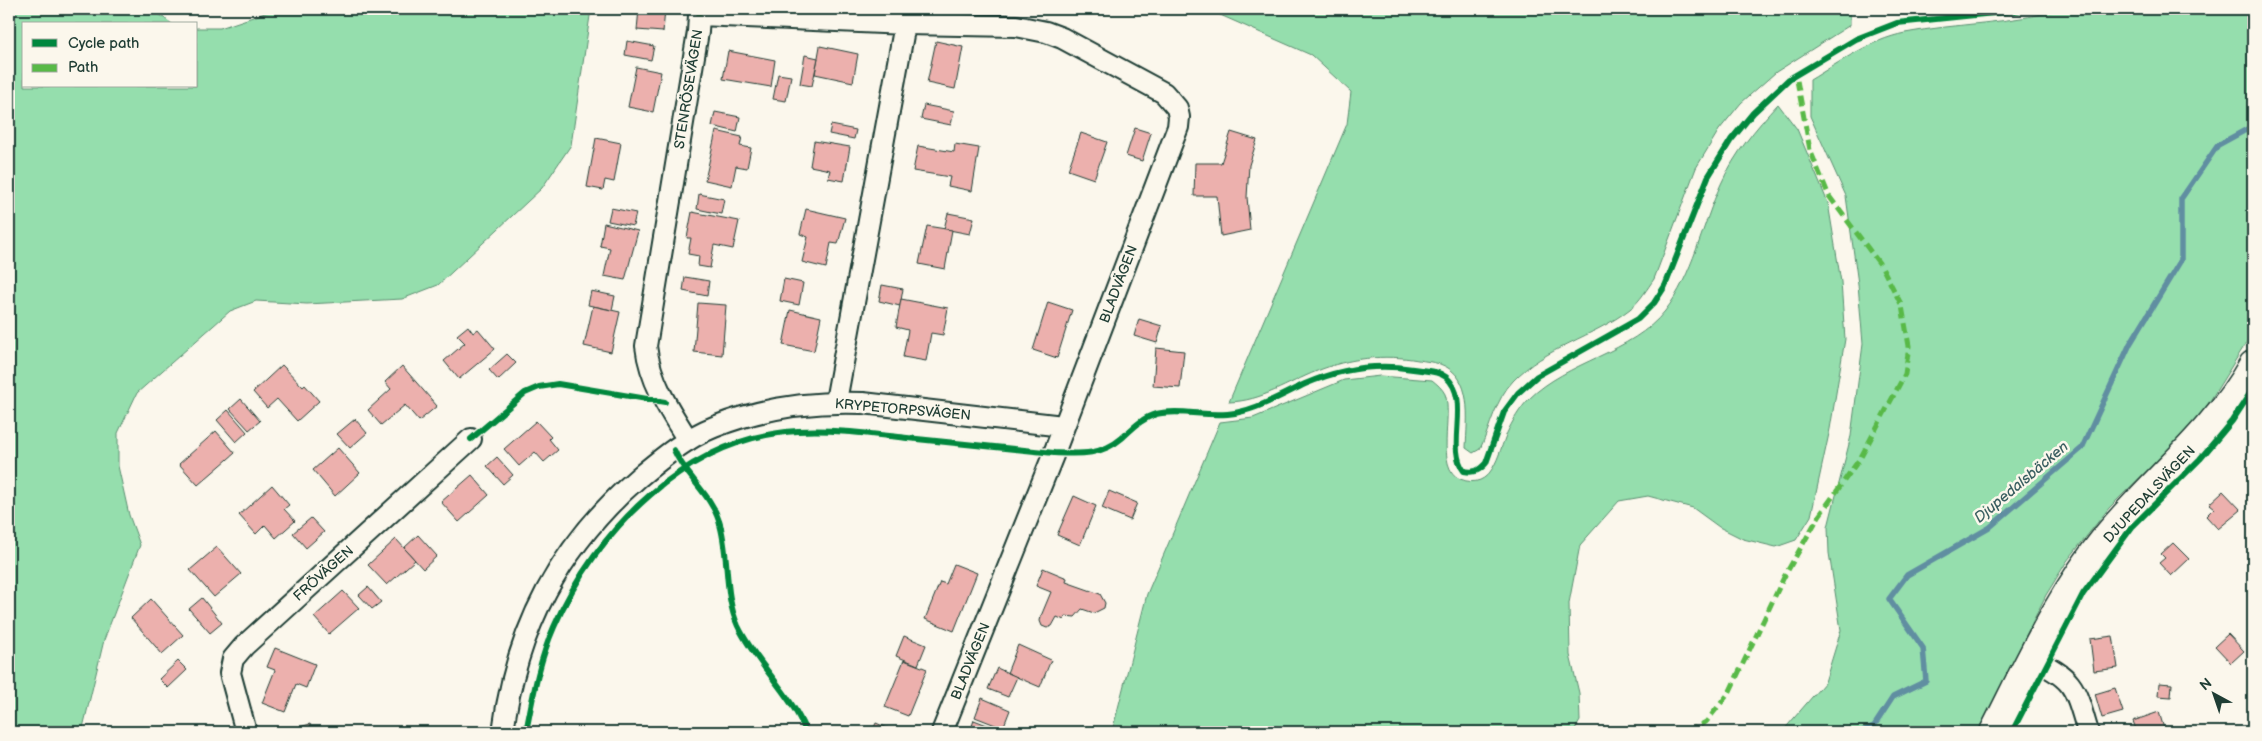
<svg xmlns="http://www.w3.org/2000/svg" width="2262" height="741" font-family="'Balsamiq Sans',sans-serif">
  <style>
    .green { fill: #95dead; stroke: #5a8e70 }
    .lines { fill: none; stroke-linecap: round; stroke-linejoin: round }
    .stream { stroke: #608ea1; stroke-width: 5.5 }
    .building { fill: #ecb0ad; stroke: #1f3d34 }
    .street-casing { stroke: #1f3d34; stroke-width: 24 }
    .secondary-casing { stroke: #1f3d34; stroke-width: 31 }
    .street { stroke: #fbf7ec; stroke-width: 20 }
    .secondary { stroke: #fbf7ec; stroke-width: 28 }
    .quiet { stroke: #58b947; stroke-width: 5; stroke-dasharray: 10 5; stroke-linecap: butt }
    .cycleway-casing { stroke: #fbf7ec; stroke-width: 9 }
    .cycleway { stroke: #00873e; stroke-width: 6 }
    .labels { text-anchor: middle; stroke-width: 5; stroke-linejoin: round; paint-order: stroke }
    .street-label { font-size: 14px; fill: #1f3d34; stroke: #fbf7ec }
    .water-label { font-size: 15px; font-style: italic; fill: #3a5f61; stroke: #fbf7ec }
  </style>
  <rect width="100%" height="100%" fill="#fbf7ec"/>
  <filter id="ink" filterUnits="userSpaceOnUse"><feTurbulence type="fractalNoise" baseFrequency=".02" numOctaves="2"/><feDisplacementMap in="SourceGraphic" scale="10" xChannelSelector="R" yChannelSelector="G"/><feConvolveMatrix kernelMatrix="1 2 1 2 8 2 1 2 1" color-interpolation-filters="sRGB"/></filter>
  <g filter="url(#ink)">
    <g class="green">
      <path d="M9,9H152L172,24H24V86H196V28H220L277,9H591L571,145L542,188L438,285L402,299L307,304L256,301L230,311L137,393L118,433V466L129,515L140,545L104,640L82,732H9Z"/>
      <path d="M1182,9H1850V25L1776,72L1741,103L1719,130L1696,168L1654,279C1647,289 1640,301 1630,309C1594,337 1545,347 1513,381C1495,400 1491,426 1480,449L1473,453L1466,448C1467,419 1474,376 1440,364C1433,362 1425,361 1418,360C1384,354 1349,358 1317,371C1287,383 1262,401 1229,402L1347,124L1351,92L1311,55L1209,10Z"/>
      <path d="M2062,9H2253V332L2198,420L2109,508L2067,561L2046,595L1978,732H1782L1825,682L1841,630L1829,553L1828,527L1851,436L1863,344L1858,284L1846,196L1810,116V80C1840,62 1870,40 1905,33C1957,23 2011,24 2062,9Z"/>
      <path d="M1778,104L1797,129L1828,203L1841,282L1845,339L1830,429L1811,516L1796,540L1776,547L1743,539L1719,527L1693,508L1648,496L1619,501L1580,545L1569,603L1570,655L1579,693L1580,721L1573,732H1112L1147,594L1220,422L1253,418L1344,380L1380,376L1432,380C1437,384 1442,388 1445,394C1453,415 1435,468 1460,479C1493,492 1498,453 1507,433C1512,422 1520,408 1529,399C1567,361 1632,353 1665,311C1693,275 1702,225 1721,184C1735,153 1755,129 1778,104Z"/>
    </g>
    <g class="lines">
      <path class="stream" d="M1860,732L1874,726L1893,697L1926,681L1923,648L1889,599L1907,575L1989,528L2082,448L2130,344L2181,260V199L2218,145L2253,126"/>
    </g>
    <g class="building">
      <path d="M639,9H665L663,32L637,30Z"/>
      <path d="M627,41L654,46L651,60L625,55Z"/>
      <path d="M936,41L963,47L955,89L927,83Z"/>
      <path d="M820,46L858,54L853,82L815,74Z"/>
      <path d="M728,51L775,60L771,87L723,79Z"/>
      <path d="M805,55L818,58L812,86L800,84Z"/>
      <path d="M636,67L661,72L653,112L628,107Z"/>
      <path d="M778,74L791,76L786,101L773,99Z"/>
      <path d="M924,105L954,111L951,125L921,119Z"/>
      <path d="M715,112L740,117L737,132L712,126Z"/>
      <path d="M831,125L856,130L854,139L829,134Z"/>
      <path d="M1135,128L1151,133L1142,161L1126,156Z"/>
      <path d="M716,131L742,137L740,146L751,148L747,168L736,166L732,186L705,180Z"/>
      <path d="M1231,132L1257,140L1249,165L1247,197L1250,230L1221,236L1217,196H1194L1195,163H1221Z"/>
      <path d="M1081,133L1107,142L1094,179L1068,170Z"/>
      <path d="M596,138L621,143L614,182L605,180L603,190L587,187Z"/>
      <path d="M814,141L850,147L844,181L828,178L830,170L810,166Z"/>
      <path d="M955,144L979,148L972,191L948,186L950,177L913,171L918,146L954,152Z"/>
      <path d="M699,194L724,199L721,214L697,209Z"/>
      <path d="M611,208L636,213L633,226L608,221Z"/>
      <path d="M806,209L845,218L838,244L831,243L826,268L802,262L808,237L800,234Z"/>
      <path d="M692,212L739,221L733,249L714,245L710,268L698,266L699,256L688,254L691,238H687Z"/>
      <path d="M948,213L974,218L970,234L944,229Z"/>
      <path d="M604,223L638,231L625,280L604,276L610,248L600,246Z"/>
      <path d="M927,226L952,230L945,269L919,264Z"/>
      <path d="M685,277L709,281L707,296L683,291Z"/>
      <path d="M784,279L803,283L799,305L780,301Z"/>
      <path d="M882,285L903,289L900,306L879,301Z"/>
      <path d="M591,291L615,296L612,310L588,305Z"/>
      <path d="M901,299L948,308L943,335L931,333L926,361L903,357L908,330L896,327Z"/>
      <path d="M1048,302L1072,310L1057,358L1033,350Z"/>
      <path d="M698,303L726,305L722,355L694,352Z"/>
      <path d="M593,306L620,312L611,352L584,346Z"/>
      <path d="M790,310L821,317L814,351L783,345Z"/>
      <path d="M1139,319L1162,326L1157,343L1134,336Z"/>
      <path d="M468,326L473,333L478,329L495,349L459,379L444,361L465,343L457,335Z"/>
      <path d="M1156,348L1184,351L1180,388L1153,386Z"/>
      <path d="M507,354L516,363L498,380L489,370Z"/>
      <path d="M282,365L303,387L305,385L319,401L297,421L277,399L267,408L253,392Z"/>
      <path d="M402,366L437,406L419,421L405,405L381,425L368,410L391,389L385,382Z"/>
      <path d="M241,399L260,421L249,430L230,409Z"/>
      <path d="M228,410L247,432L236,442L217,420Z"/>
      <path d="M355,419L367,433L350,448L337,434Z"/>
      <path d="M536,421L551,437L549,439L558,450L544,462L535,452L519,466L504,449Z"/>
      <path d="M216,431L235,453L198,485L179,464Z"/>
      <path d="M338,448L360,473L335,496L313,470Z"/>
      <path d="M497,457L513,475L503,484L487,466Z"/>
      <path d="M472,475L489,495L459,522L441,502Z"/>
      <path d="M272,485L289,505L284,509L295,521L276,538L265,525L256,534L239,515Z"/>
      <path d="M1109,491L1137,503L1130,520L1102,508Z"/>
      <path d="M2223,491L2241,510L2218,529L2206,516L2214,508L2209,504Z"/>
      <path d="M1074,496L1096,506L1080,545L1057,535Z"/>
      <path d="M311,518L324,532L306,548L293,533Z"/>
      <path d="M418,535L437,556L423,569L404,548Z"/>
      <path d="M396,539L415,560L387,585L368,565Z"/>
      <path d="M2173,543L2189,559L2171,576L2159,563L2165,558L2161,554Z"/>
      <path d="M217,547L241,574L214,597L190,570Z"/>
      <path d="M954,564L977,573L954,631L925,619L940,582L946,584Z"/>
      <path d="M1043,568L1067,578L1066,582L1100,594L1105,603L1104,608L1094,613L1082,609L1075,617L1065,616L1064,620L1057,617L1052,626L1047,628L1042,626L1040,621L1041,616L1051,592L1036,586Z"/>
      <path d="M368,587L381,602L372,609L359,595Z"/>
      <path d="M343,591L359,608L329,634L314,617Z"/>
      <path d="M202,598L222,623L210,633L189,609Z"/>
      <path d="M151,599L183,635L162,654L131,618Z"/>
      <path d="M2228,634L2244,651L2231,663L2215,646Z"/>
      <path d="M904,636L926,645L918,665L896,656Z"/>
      <path d="M2113,636L2118,668L2094,671L2090,639Z"/>
      <path d="M1018,645L1051,660L1040,687L1007,673Z"/>
      <path d="M275,648L315,664L306,688L296,684L285,712L262,703L275,670L267,667Z"/>
      <path d="M904,660L927,669L908,716L885,707Z"/>
      <path d="M178,661L187,670L168,688L159,679Z"/>
      <path d="M997,668L1017,677L1008,697L988,689Z"/>
      <path d="M2159,683L2172,684L2171,697L2158,696Z"/>
      <path d="M2115,688L2123,712L2102,718L2095,694Z"/>
      <path d="M982,698L1010,710L1003,728L975,717Z"/>
      <path d="M2159,712L2165,732H2137L2133,721Z"/>
      <path d="M974,720L1000,730L999,732H970Z"/>
      <path d="M876,723L897,732H872Z"/>
      <path d="M310,724L313,732H283Z"/>
    </g>
    <g class="lines">
      <defs>
        <g id="street">
          <path d="M905,24L1016,26L1046,32L1062,38L1164,93L1177,108L1179,117L1178,127L1054,453L942,732"/>
          <path d="M688,440C669,410 650,381 646,346L698,32L699,15L905,24L836,401"/>
          <path d="M2031,659C2075,678 2075,688 2088,732"/>
          <path d="M246,732L230,673L233,659L244,646L471,439"/>
          <path d="M503,732C516,628 560,546 639,477C662,458 686,438 714,427C761,408 813,401 863,403L1063,426"/>
        </g>
        <path id="secondary" d="M1994,732C2028,665 2060,594 2108,535C2156,478 2216,431 2253,365"/>
      </defs>
      <use href="#street" class="street-casing"/>
      <use href="#secondary" class="secondary-casing"/>
      <use href="#street" class="street"/>
      <use href="#secondary" class="secondary"/>
      <g class="quiet">
        <path d="M699,9V15"/>
        <path d="M1687,732L1706,722L1729,693L1784,577L1819,516L1861,457L1905,374L1909,346L1902,306L1882,267L1829,196L1810,150L1796,75"/>
      </g>
      <defs>
        <g id="cycleway">
          <path d="M471,439L525,393L539,387L558,384L665,402"/>
          <path d="M674,450C685,476 711,494 719,521C730,555 723,592 738,626C756,664 791,693 806,732"/>
          <path d="M526,732C533,696 539,661 554,627C596,530 687,437 798,431C834,429 871,434 907,438C956,443 1005,448 1054,453C1079,454 1101,456 1122,438C1132,429 1142,418 1156,414C1181,408 1209,418 1235,413C1260,408 1282,395 1305,384C1339,369 1376,363 1413,369C1424,371 1437,370 1446,377C1472,399 1445,447 1464,471C1474,473 1479,471 1486,463L1504,412L1518,393L1537,376L1638,319L1654,303L1665,286L1708,177L1731,140L1753,113L1789,79L1856,39L1897,23L2033,9"/>
          <path d="M2012,732L2083,594L2132,527L2200,459L2232,421L2253,389"/>
        </g>
      </defs>
      <use href="#cycleway" class="cycleway-casing"/>
      <use href="#cycleway" class="cycleway"/>
    </g>
  </g>
  <g class="labels">
    <g class="street-label">
      <text transform="translate(688 89) rotate(-81)" y="5">STENRÖSEVÄGEN</text>
      <text transform="translate(1118 284) rotate(-69)" y="5">BLADVÄGEN</text>
      <text transform="translate(903 409) rotate(5)" y="5">KRYPETORPSVÄGEN</text>
      <text transform="translate(2149 494) rotate(-47)" y="5">DJUPEDALSVÄGEN</text>
      <text transform="translate(323 573) rotate(-42)" y="5">FRÖVÄGEN</text>
      <text transform="translate(970 661) rotate(-68)" y="5">BLADVÄGEN</text>
    </g>
    <g class="water-label">
      <text transform="translate(2021 482) rotate(-40)" y="5">Djupedalsbäcken</text>
    </g>
  </g>
  <rect width="2262" height="741" fill="none" stroke="#fbf7ec" stroke-width="30"/>
  <rect x="15" y="15" width="2232" height="711" fill="none" stroke="#1f3d34" stroke-width="2" filter="url(#ink)"/>
  <rect x="22" y="22" width="175" height="65" fill="#fbf7ec" stroke="#a3ada2"/>
  <rect x="32" y="39" width="25" height="8" fill="#00873e" stroke="#a3ada2"/>
  <text x="68" y="48" font-size="15" fill="#1f3d34">Cycle path</text>
  <rect x="32" y="64" width="25" height="8" fill="#58b947" stroke="#a3ada2"/>
  <text x="68" y="72" font-size="15" fill="#1f3d34">Path</text>
  <g transform="translate(2214 694) rotate(320)" stroke="#fbf7ec" stroke-width="4" paint-order="stroke">
  <path d="M0-4L9 19L0 12L-9 19Z" fill="#1f3d34"/>
  <text y="-8" font-size="14" font-weight="bold" text-anchor="middle" fill="#1f3d34">N</text>
  </g>
</svg>
